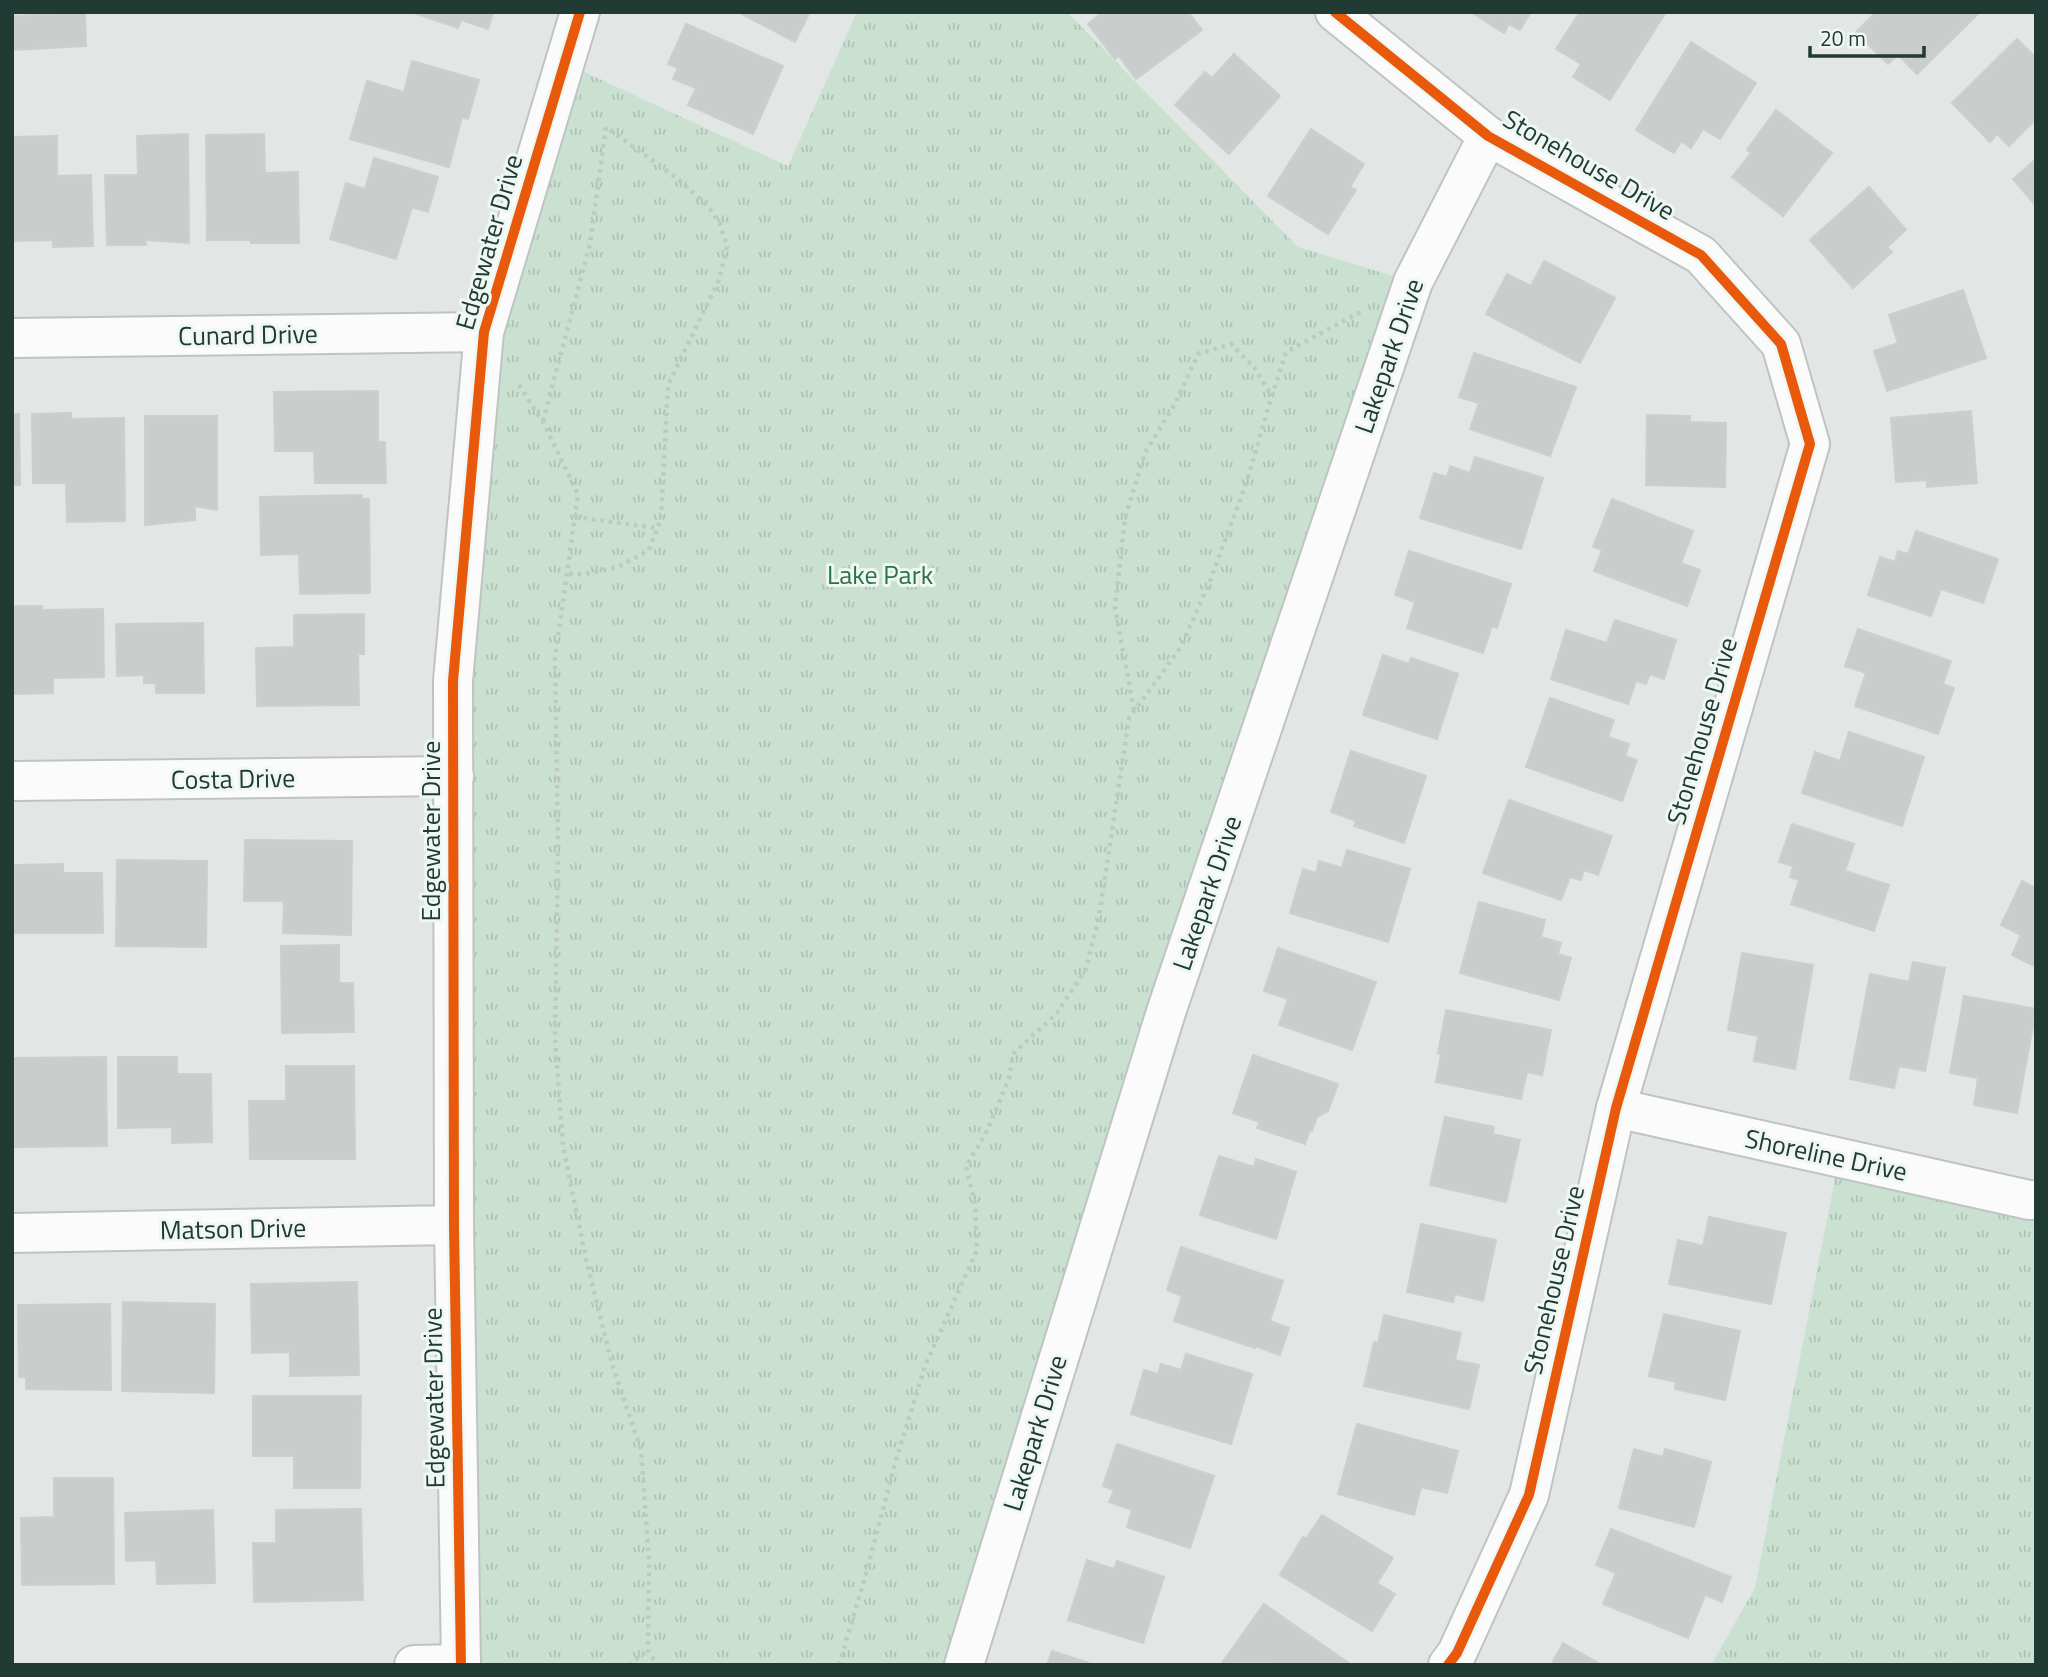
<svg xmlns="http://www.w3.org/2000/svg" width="2048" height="1677" font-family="'Titillium Web',sans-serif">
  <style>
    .grass { fill: url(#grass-tufts) }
    .building { fill: #c9cecc; stroke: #cad0ce; stroke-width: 2 }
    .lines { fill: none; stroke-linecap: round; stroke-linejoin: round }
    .street-casing { stroke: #bfc4c2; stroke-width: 42 }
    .path { stroke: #bfc8c6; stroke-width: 4.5; stroke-dasharray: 3.5 5; stroke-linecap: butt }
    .street { stroke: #fbfbfb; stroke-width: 38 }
    .cycleway-casing { stroke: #eff7f3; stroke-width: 15 }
    .cycleway { stroke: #e8590c; stroke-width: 10 }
    .labels { text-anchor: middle; stroke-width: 6; stroke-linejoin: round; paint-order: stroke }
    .street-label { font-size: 26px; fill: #203a34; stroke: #eff7f3 }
    .park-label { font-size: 26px; fill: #2a7149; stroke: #eff7f3 }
  </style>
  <defs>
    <pattern id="grass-tufts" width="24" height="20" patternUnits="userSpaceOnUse" patternTransform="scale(1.75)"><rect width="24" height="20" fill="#cae1d2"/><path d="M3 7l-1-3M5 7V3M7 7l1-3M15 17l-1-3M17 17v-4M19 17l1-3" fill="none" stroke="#adc2b5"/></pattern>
  </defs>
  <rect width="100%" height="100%" fill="#e2e7e5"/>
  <g class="grass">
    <path d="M857,12H1067L1298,247L1413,282L966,1665H461L454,1225L484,332L565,63L788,166Z"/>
    <path d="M1839,1158L2036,1200V1665H1711L1755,1588Z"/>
  </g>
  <g class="building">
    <path d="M85,12L86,46L12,50V16Z"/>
    <path d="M411,12H493L488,29L461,20L458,28Z"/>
    <path d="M738,12H810L795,42Z"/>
    <path d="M1103,12H1188L1202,30L1136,79L1119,56L1115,59L1088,24Z"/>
    <path d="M1471,12H1531L1520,30L1509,24L1504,33Z"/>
    <path d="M1580,12H1666L1610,100L1573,77L1581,64L1556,49Z"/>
    <path d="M1876,12H1980L1917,74L1898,55L1888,64L1856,32Z"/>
    <path d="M686,24L783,66L753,134L688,105L696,88L673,79L678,68L668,64Z"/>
    <path d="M2017,39L2036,58V119L2009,146L1997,134L1990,142L1952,103Z"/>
    <path d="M1691,42L1756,83L1720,139L1703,129L1691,148L1681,141L1674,153L1636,130Z"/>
    <path d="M1234,54L1280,96L1229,154L1175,105L1205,72L1212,78Z"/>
    <path d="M412,61L479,80L468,119L462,117L449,167L350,139L367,81L404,92Z"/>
    <path d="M1776,110L1832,153L1783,216L1732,177L1751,153L1747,150Z"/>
    <path d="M1311,129L1364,164L1350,187L1356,190L1328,234L1268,196Z"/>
    <path d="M188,134L189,243L145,240L146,245H107L105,175H138L137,136Z"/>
    <path d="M264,134L265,173L298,172L299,243H251V240H207L206,135Z"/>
    <path d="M57,136V176L91,175L93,246L53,247V240L12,241V137Z"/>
    <path d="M374,158L438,177L428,212L412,207L396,259L330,239L346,183L365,189Z"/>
    <path d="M2036,159V206L2013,179Z"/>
    <path d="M1869,187L1906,230L1887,247L1892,252L1853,288L1810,240Z"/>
    <path d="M1544,261L1615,298L1580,363L1486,314L1507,274L1531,286Z"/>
    <path d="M1963,290L1986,358L1887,391L1874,351L1898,343L1889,315Z"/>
    <path d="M1474,353L1576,387L1550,456L1470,429L1479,403L1459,397Z"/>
    <path d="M378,391V442H385L386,483H315L314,451H275L274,392Z"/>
    <path d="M1971,411L1977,483L1927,487V480L1896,482L1891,418Z"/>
    <path d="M71,413V419L124,418L125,521L67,522L66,483H33L32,414Z"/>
    <path d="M12,414H19L20,485H12Z"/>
    <path d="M1647,415L1690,416V422L1726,423L1725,487L1646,485Z"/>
    <path d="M145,416H217V510L195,506V520L145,525Z"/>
    <path d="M1475,457L1543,478L1521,549L1420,518L1434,473L1447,477L1450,466L1470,473Z"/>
    <path d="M362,495V499H369L370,593L300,594L299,554L261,555L260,497Z"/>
    <path d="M1612,499L1693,531L1681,563L1700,570L1687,606L1594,571L1602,550L1593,547Z"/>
    <path d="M1916,531L1998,559L1983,603L1941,589L1931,616L1868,595L1880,557L1895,562L1898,551L1908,554Z"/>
    <path d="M1409,551L1511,584L1497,628L1492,626L1483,653L1407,628L1415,602L1395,595Z"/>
    <path d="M12,606H42V610L103,609L104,677L53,678V693L13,694Z"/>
    <path d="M364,614V654H358L359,705L257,706L256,648L294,647V615Z"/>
    <path d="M1615,620L1676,640L1664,679L1650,674L1646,684L1636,681L1628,704L1551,679L1566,630L1607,643Z"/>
    <path d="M203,623L204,693H156V683H144V675L117,676L116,624Z"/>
    <path d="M1858,629L1951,661L1943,684L1954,688L1938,734L1855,706L1866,673L1845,666Z"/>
    <path d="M1383,655L1409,664L1411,658L1458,674L1437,739L1363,715Z"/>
    <path d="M1550,698L1614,720L1608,737L1629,744L1625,756L1637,760L1622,801L1526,767Z"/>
    <path d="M1849,732L1924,757L1902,826L1802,793L1815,752L1840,761Z"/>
    <path d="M1351,751L1426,776L1404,843L1354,826L1356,821L1331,812Z"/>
    <path d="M1509,800L1612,836L1598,875L1584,870L1581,880L1570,877L1561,900L1483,873Z"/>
    <path d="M1792,824L1854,844L1845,871L1889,885L1874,931L1791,904L1799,880L1790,877L1793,866L1779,862Z"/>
    <path d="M245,840L352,841L351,935L283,933L284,901H244Z"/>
    <path d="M1347,850L1410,869L1388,942L1290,913L1303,869L1316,873L1319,861L1342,868Z"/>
    <path d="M117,860L207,861L206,947L116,946Z"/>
    <path d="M63,864V873H102L103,933H15L14,865Z"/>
    <path d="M2022,881L2036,888V967L2012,955L2021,935L2001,925Z"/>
    <path d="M1479,902L1545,920L1541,937L1561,943L1558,954L1571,958L1559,1000L1460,973Z"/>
    <path d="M339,945V983H353L354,1032L282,1033L281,946Z"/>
    <path d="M1278,948L1376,982L1352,1050L1279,1025L1288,999L1264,991Z"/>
    <path d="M1742,953L1813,965L1795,1069L1754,1061L1758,1036L1728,1030Z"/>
    <path d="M1913,962L1945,968L1925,1071L1899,1066L1894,1088L1850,1079L1870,974L1909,982Z"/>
    <path d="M1964,996L2036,1009L2017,1113L1974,1105L1978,1078L1950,1073Z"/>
    <path d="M1446,1010L1551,1030L1542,1075L1527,1072L1521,1099L1436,1082L1441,1054L1438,1053Z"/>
    <path d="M1253,1055L1338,1084L1328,1111L1317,1117L1312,1131L1310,1130L1305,1144L1257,1128L1260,1122L1233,1113Z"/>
    <path d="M106,1057L107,1146L15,1147L14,1058Z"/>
    <path d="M118,1057H177V1074H211L212,1142L172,1143V1127L118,1128Z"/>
    <path d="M286,1066H354L355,1159H250L249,1101H286Z"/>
    <path d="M1445,1117L1494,1127L1493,1134L1520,1140L1506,1202L1430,1185Z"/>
    <path d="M1219,1156L1254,1167L1256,1159L1296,1172L1276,1239L1200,1215Z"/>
    <path d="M1709,1217L1786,1233L1771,1304L1669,1284L1678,1240L1703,1246Z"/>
    <path d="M1421,1224L1496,1240L1483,1301L1455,1294L1453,1302L1407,1292Z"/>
    <path d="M1181,1247L1283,1281L1270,1321L1289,1328L1280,1355L1255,1346V1348L1174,1321L1182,1296L1167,1290Z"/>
    <path d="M357,1282L359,1375L290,1376V1352L252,1353L251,1284Z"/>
    <path d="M123,1302L215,1304L214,1393L122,1391Z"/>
    <path d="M110,1304L111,1390L26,1389V1377H19L18,1305Z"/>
    <path d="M1664,1314L1740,1331L1725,1400L1675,1389L1676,1382L1649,1376Z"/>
    <path d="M1384,1315L1461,1333L1455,1360L1479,1365L1469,1409L1364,1386L1374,1342L1378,1343Z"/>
    <path d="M1186,1354L1252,1374L1231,1444L1131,1414L1144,1370L1158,1374L1161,1364L1181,1370Z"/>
    <path d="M253,1396H361L360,1488H294V1456H253Z"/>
    <path d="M1357,1424L1458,1451L1447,1493L1421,1487L1414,1515L1338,1494Z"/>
    <path d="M1117,1444L1214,1476L1190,1548L1127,1527L1132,1510L1109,1502L1114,1490L1103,1486Z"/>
    <path d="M1634,1449L1663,1457L1665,1449L1711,1462L1694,1527L1619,1508Z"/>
    <path d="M54,1478H113L114,1584L22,1585L21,1518L54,1517Z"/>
    <path d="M361,1509L363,1600L254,1602L253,1543H276V1510Z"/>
    <path d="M213,1510L215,1583L157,1584L156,1560L126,1561L125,1513Z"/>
    <path d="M1322,1515L1393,1558L1377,1583L1395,1594L1372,1631L1280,1575L1303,1537L1306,1539Z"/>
    <path d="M1611,1529L1731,1577L1722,1602L1705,1595L1688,1638L1603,1604L1616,1573L1596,1565Z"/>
    <path d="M1087,1560L1114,1569L1117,1561L1164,1577L1143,1643L1068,1620Z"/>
    <path d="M1264,1604L1349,1663L1348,1665L1222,1663Z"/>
    <path d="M1563,1643L1602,1665H1551Z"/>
    <path d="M1052,1651L1095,1665H1047Z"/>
  </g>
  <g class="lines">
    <defs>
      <g id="street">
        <path d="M1335,12L1488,136L1701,255L1781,344L1810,444L1616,1108L1529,1495L1457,1653L1448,1665"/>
        <path d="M12,338L484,332"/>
        <path d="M12,781L454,776"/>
        <path d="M1616,1108L2029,1200H2036"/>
        <path d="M12,1233L454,1225"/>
        <path d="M414,1665L461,1664"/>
        <path d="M461,1665L454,1225L453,681L484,332L580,12"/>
        <path d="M964,1665L1166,1012L1413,282L1488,136"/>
      </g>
    </defs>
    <use href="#street" class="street-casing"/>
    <g class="path">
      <path d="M519,385L543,422L578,494L555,659L558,849L555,1040L563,1146L586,1259L612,1364L641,1450L649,1560L648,1650L657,1665"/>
      <path d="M543,421L590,244L606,127L678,179L708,206L720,224L727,247L719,280L668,385L661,519L649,550L618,567L585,574H566"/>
      <path d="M575,517L657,528"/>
      <path d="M1134,710L1115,608L1125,518L1145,453L1176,402L1198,354L1231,344L1254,367L1271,395"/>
      <path d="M629,1665L648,1650"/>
      <path d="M839,1665L864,1581L896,1460L925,1366L977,1250L975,1204L966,1166L985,1135L1009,1079L1013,1054L1057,1013L1086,969L1099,917L1129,718L1181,647L1210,581L1247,481L1269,405L1286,352L1362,311"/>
    </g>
    <use href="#street" class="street"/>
    <defs>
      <g id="cycleway">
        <path d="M1335,12L1488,136L1701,255L1781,344L1810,444L1616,1108L1529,1495L1457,1653L1448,1665"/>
        <path d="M461,1665L454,1225L453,681L484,332L580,12"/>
      </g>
    </defs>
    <use href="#cycleway" class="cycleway-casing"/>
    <use href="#cycleway" class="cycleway"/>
  </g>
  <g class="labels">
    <g class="street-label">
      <text transform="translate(1589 165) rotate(30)" y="9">Stonehouse Drive</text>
      <text transform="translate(489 242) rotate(-74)" y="9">Edgewater Drive</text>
      <text transform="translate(248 335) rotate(-1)" y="9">Cunard Drive</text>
      <text transform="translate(1389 356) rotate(-71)" y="9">Lakepark Drive</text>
      <text transform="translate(1702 731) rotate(-74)" y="9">Stonehouse Drive</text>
      <text transform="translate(233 779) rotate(-1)" y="9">Costa Drive</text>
      <text transform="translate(431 831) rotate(-90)" y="9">Edgewater Drive</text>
      <text transform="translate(1207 893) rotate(-71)" y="9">Lakepark Drive</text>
      <text transform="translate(1826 1155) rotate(12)" y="9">Shoreline Drive</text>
      <text transform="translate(233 1229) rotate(-1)" y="9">Matson Drive</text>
      <text transform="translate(1554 1280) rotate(-77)" y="9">Stonehouse Drive</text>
      <text transform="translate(434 1398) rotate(-91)" y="9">Edgewater Drive</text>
      <text transform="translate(1035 1433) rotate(-73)" y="9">Lakepark Drive</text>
    </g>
    <g class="park-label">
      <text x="880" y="584">Lake Park</text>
    </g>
  </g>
  <rect width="2048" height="1677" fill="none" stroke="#203a34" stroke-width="28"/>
  <path d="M1810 46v10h114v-10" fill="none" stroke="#203a34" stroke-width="3.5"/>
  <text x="1820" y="46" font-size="21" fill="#203a34" stroke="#eff7f3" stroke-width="5" paint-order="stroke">20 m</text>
</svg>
